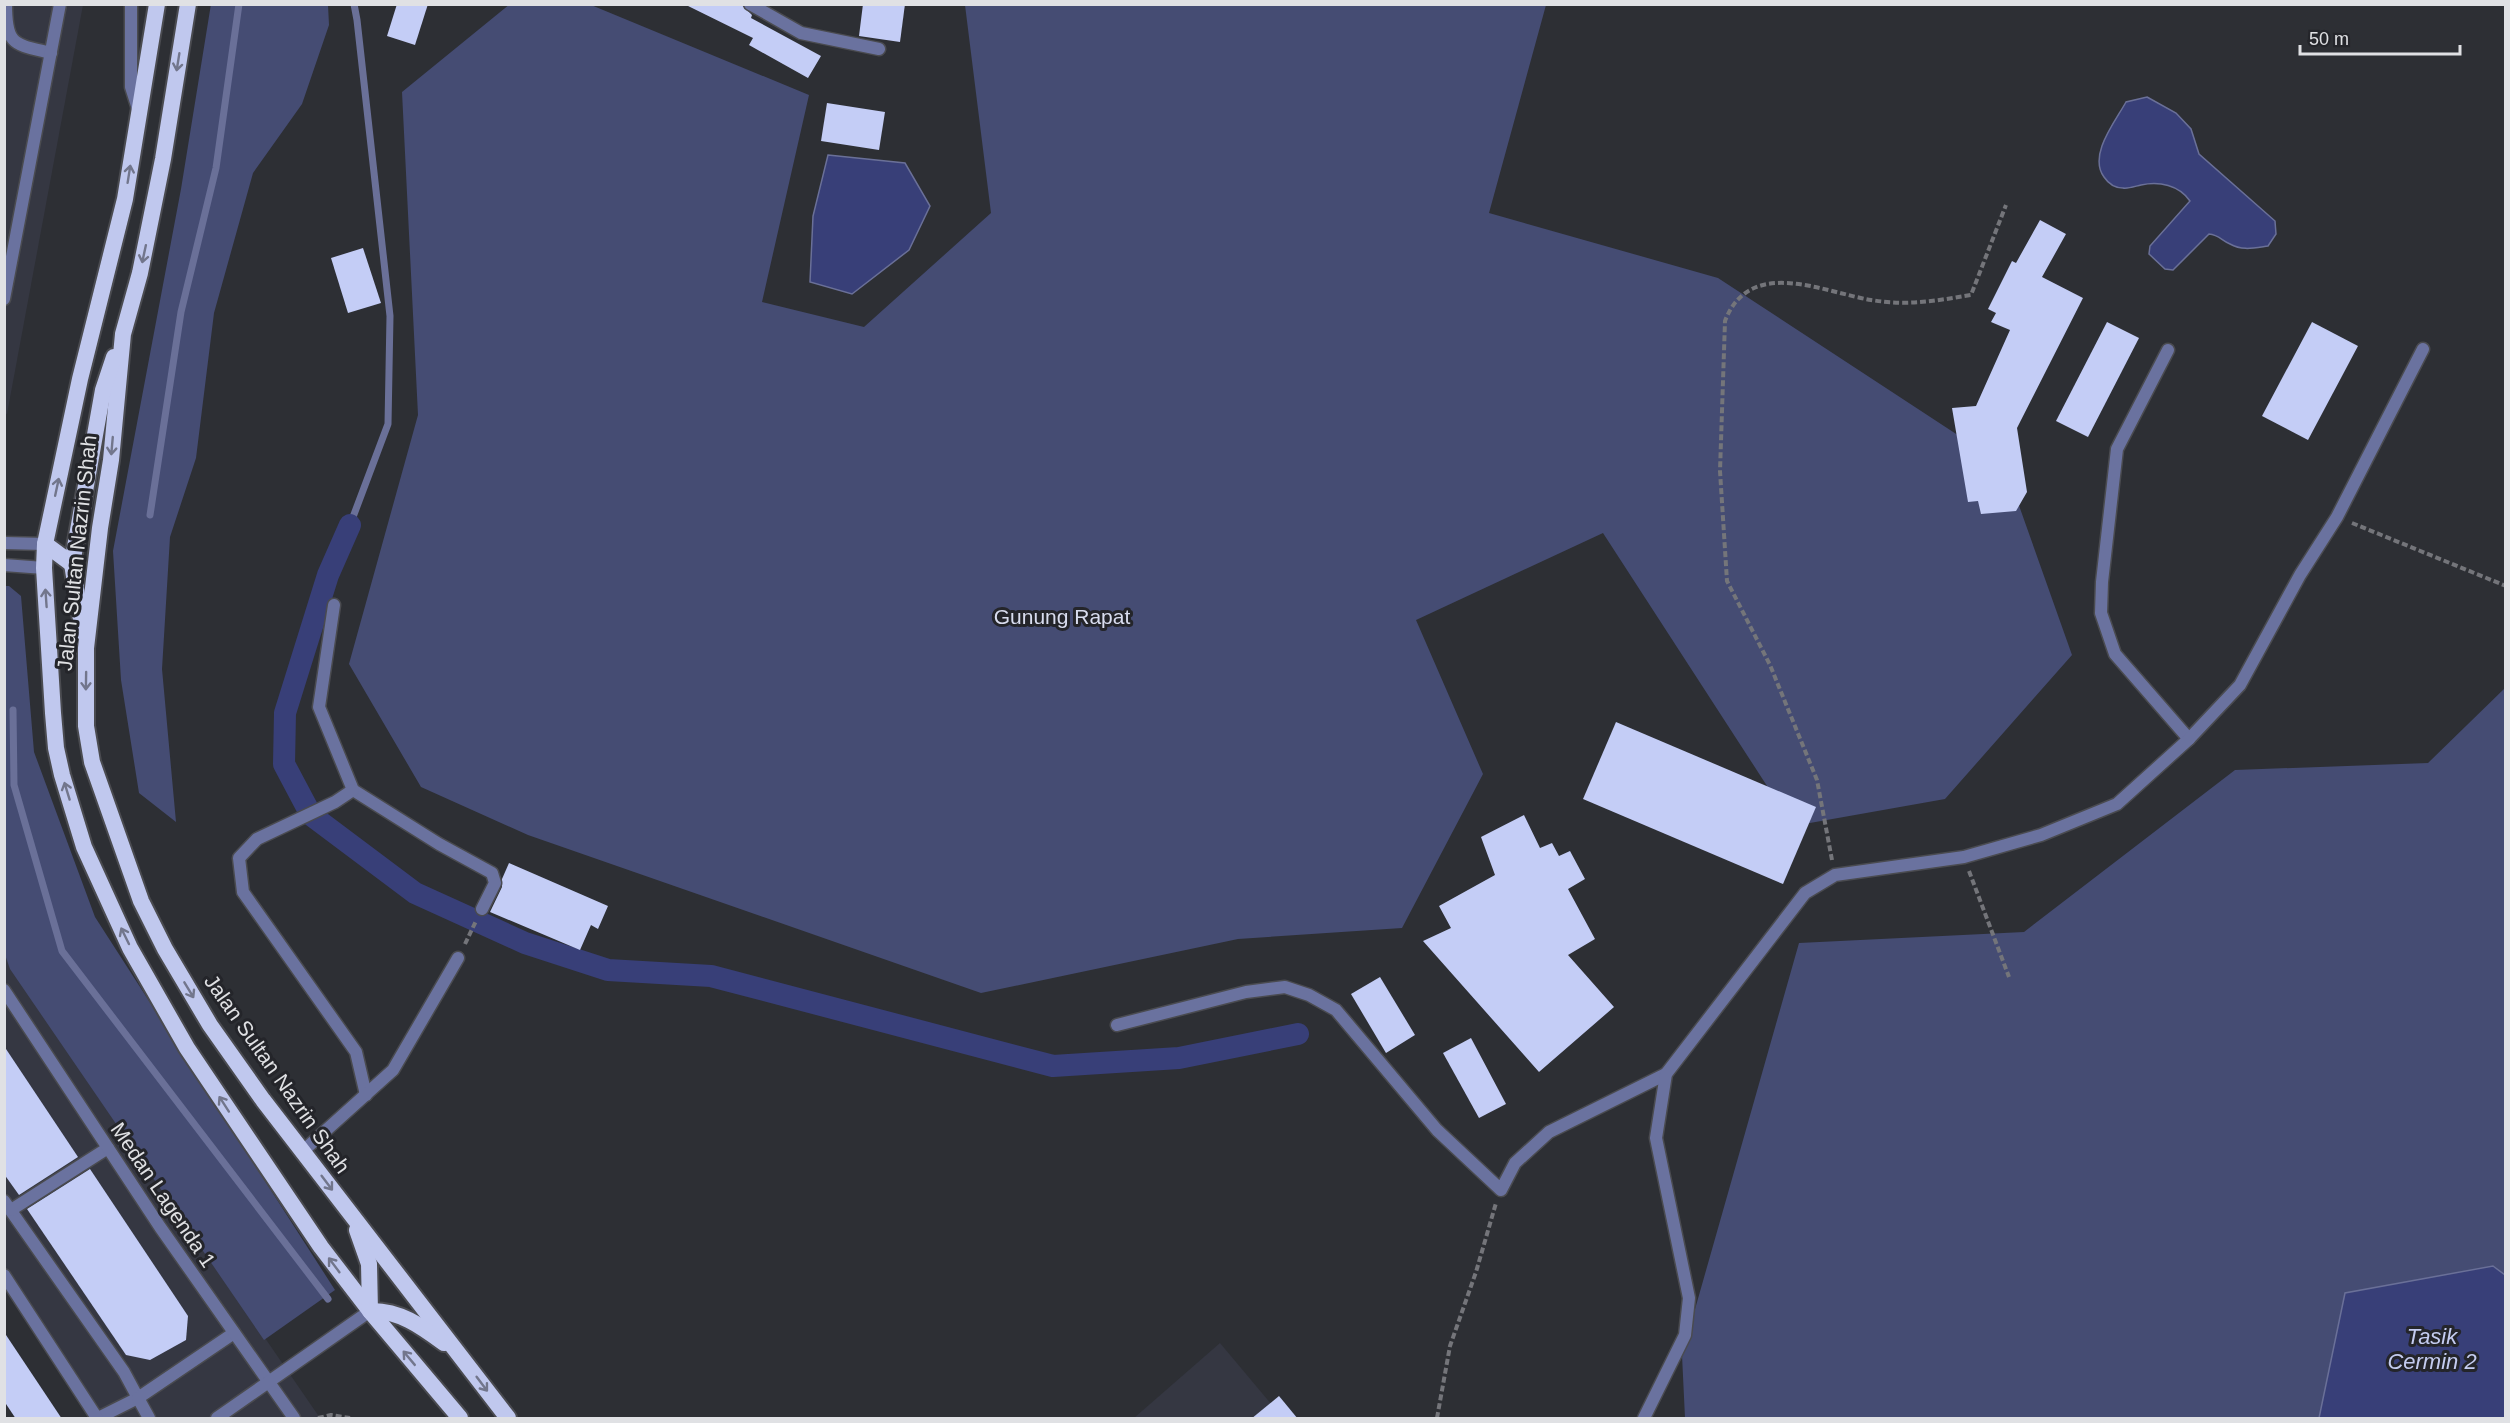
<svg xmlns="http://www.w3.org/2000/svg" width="2510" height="1423" font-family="Helvetica,sans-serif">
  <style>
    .built { fill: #353742 }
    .green { fill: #454c73 }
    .water { fill: #383f78; stroke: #6a7098; stroke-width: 1.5 }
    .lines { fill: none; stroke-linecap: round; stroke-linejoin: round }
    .stream { stroke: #6a7098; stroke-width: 7 }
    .canal { stroke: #383f78; stroke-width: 22 }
    .building { fill: #c4cdf6 }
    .service-casing { stroke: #4a4b50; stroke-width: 15 }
    .minor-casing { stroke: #4a4b50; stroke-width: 15 }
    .tertiary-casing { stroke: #4a4b50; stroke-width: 15 }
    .trunk-casing { stroke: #4a4b50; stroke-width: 20 }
    .path { stroke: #74757a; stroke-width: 4; stroke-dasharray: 6 3; stroke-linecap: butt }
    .service { stroke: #6a729f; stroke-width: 12 }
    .minor { stroke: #6a729f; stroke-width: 12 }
    .tertiary { stroke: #6a729f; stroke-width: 12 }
    .trunk { stroke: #c0c8ee; stroke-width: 16 }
    .oneway { stroke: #72768c }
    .labels { text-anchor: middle; stroke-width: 6; stroke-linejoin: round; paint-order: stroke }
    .street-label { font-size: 21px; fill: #e0e1e4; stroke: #24252a }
    .park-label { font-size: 21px; fill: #d9ddef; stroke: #24252a }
    .water-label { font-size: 22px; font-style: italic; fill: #c4ccf0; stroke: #24252a }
  </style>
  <rect width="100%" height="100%" fill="#2d2f34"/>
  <g class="built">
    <path d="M4,5H83L7,414L4,413Z"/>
    <path d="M4,951L10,967L320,1418H98L5,1273Z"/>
    <path d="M1220,1343L1283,1418H1134Z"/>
  </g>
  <g class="green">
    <path d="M211,4L328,5L329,25L302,104L253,173L214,313L196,458L170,537L162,669L176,822L139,793L121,680L113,551L181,189Z"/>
    <path d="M510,4L591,5L809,95L762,302L864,327L991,213L965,5H1546L1489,213L1718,278L2005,466L2072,655L1945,799L1793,826L1603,533L1416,620L1483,774L1402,928L1238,939L981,993L528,835L421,787L349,664L418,415L402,92Z"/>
    <path d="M4,586H9L21,596L34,752L95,917L335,1290L264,1340L10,969L4,952Z"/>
    <path d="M2505,688V1275L2493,1266L2345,1293L2319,1418H1685L1682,1355L1799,943L2024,932L2235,770L2428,763Z"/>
  </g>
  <g class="water">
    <path d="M2147,97L2176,113L2191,129L2199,154L2275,221L2276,234L2268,246C2254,248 2242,251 2230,244C2221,240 2219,235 2209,234L2173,270L2165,269L2149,254L2150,246L2190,201C2179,185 2159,181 2141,185C2136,186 2128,189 2123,188C2115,188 2108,183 2104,177C2088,155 2115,122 2126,102Z"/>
    <path d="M828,155L905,163L930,206L909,250L852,294L810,282L813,216Z"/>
    <path d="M2493,1266L2505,1275V1418H2319L2345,1293Z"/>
  </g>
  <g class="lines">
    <g class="stream">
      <path d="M150,515L181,312L216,168L239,4"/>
      <path d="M350,525L388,424L390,316L357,20L354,4"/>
      <path d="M13,710L14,785L62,951L328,1299"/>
    </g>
    <path class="canal" d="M350,525L328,575L285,713L284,764L311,815L415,893L525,943L608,970L711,976L1053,1066L1179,1058L1298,1034"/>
  </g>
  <g class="building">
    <path d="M397,4H428L415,45L387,36Z"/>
    <path d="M684,4H741L752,15L751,18L821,56L808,78L749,45L753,38Z"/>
    <path d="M863,4H905L900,42L859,36Z"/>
    <path d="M827,103L885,112L879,150L821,141Z"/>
    <path d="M2040,220L2066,234L2042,277L2083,298L2017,428L2027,492L2016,511L1981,514L1978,501L1968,502L1952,408L1976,406L2010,330L1991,322L1996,313L1988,309L2012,261L2016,263Z"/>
    <path d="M363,248L381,303L348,313L331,258Z"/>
    <path d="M2107,322L2139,338L2088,437L2056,421Z"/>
    <path d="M2312,322L2358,346L2308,440L2262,416Z"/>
    <path d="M1616,722L1816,807L1783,884L1583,799Z"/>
    <path d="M1524,815L1540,848L1552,843L1559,856L1570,851L1585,879L1568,889L1595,939L1568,955L1614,1007L1539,1072L1423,941L1451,928L1439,906L1495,875L1481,837Z"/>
    <path d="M509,863L608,906L598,929L591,925L580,950L490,912L502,887V879Z"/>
    <path d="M1380,977L1415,1035L1386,1053L1351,994Z"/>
    <path d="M1471,1038L1506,1104L1479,1118L1443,1053Z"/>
    <path d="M4,1046L78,1157L19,1195L4,1174Z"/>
    <path d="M90,1169L188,1316L186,1340L150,1360L126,1355L27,1209Z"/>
    <path d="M4,1332L62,1419H16L4,1401Z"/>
    <path d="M1279,1396L1298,1419H1251Z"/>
  </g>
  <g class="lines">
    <defs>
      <g id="service">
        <path d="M750,4L801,33L879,49"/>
        <path d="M2168,350L2117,449L2102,582L2101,613L2115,654L2189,739"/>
        <path d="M334,605L319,707L353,790L439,844L492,873L495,883L482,909"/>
        <path d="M353,790L335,802L257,839L239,858L243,892L356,1052L366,1095"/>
        <path d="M1117,1025L1246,992L1285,987L1309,995L1336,1010L1437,1130L1501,1190L1515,1163L1549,1132L1666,1074"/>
        <path d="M303,1151L393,1070L458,958"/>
        <path d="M4,1201L124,1372L138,1398L98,1418"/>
        <path d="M11,1210L108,1148"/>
        <path d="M149,1418L138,1398L234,1333"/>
      </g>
      <g id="minor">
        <path d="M6,4C6,46 14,44 51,53"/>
        <path d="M131,4V87L138,109"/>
        <path d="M4,299L60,4"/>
        <path d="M4,990L160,1227L294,1418"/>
        <path d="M4,1275L97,1418"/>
        <path d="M1644,1418L1685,1335L1689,1298L1656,1138L1666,1074L1805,893L1835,875L1964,857L2041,835L2117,804L2189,739L2240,685L2300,575L2337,517L2423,349"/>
      </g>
      <g id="tertiary">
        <path d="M4,543L45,544"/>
        <path d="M4,565L44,568"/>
        <path d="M217,1418L370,1311"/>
      </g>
      <g id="trunk">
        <path d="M157,4L125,199L80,379L45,544L44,568L53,713L56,748L62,775L84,847L130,948L187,1048L321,1247L370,1311L460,1418"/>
        <path d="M188,4L163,159L140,273L123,334L111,460L100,528L86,648V726L92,762L141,901L165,949L210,1025L263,1100L508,1418"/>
        <path d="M45,544L72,564"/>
        <path d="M83,632L72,564L103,390L114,357"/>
        <path d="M357,1230L369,1264L370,1311"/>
        <path d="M370,1311C399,1310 421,1326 444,1343"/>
      </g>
    </defs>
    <use href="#service" class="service-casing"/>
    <use href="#minor" class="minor-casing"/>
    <use href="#tertiary" class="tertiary-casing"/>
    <use href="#trunk" class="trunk-casing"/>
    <g class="path">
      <path d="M2352,523L2506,586"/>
      <path d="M1832,860L1817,780L1770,665L1727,581L1720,471L1725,321C1750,256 1823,292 1871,300C1909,306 1934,301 1971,295L2006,205"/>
      <path d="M1969,871L2009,977"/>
      <path d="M465,944L476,921"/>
      <path d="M318,1418L331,1415L350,1418"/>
      <path d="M1437,1418L1450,1346L1476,1272L1496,1203"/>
    </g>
    <use href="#service" class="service"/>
    <use href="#minor" class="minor"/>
    <use href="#tertiary" class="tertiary"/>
    <use href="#trunk" class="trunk"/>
  </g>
  <defs><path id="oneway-shaft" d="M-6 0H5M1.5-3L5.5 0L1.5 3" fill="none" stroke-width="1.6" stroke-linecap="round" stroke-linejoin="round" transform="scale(1.5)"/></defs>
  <g class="oneway">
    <use href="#oneway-shaft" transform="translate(178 62) rotate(99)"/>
    <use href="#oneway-shaft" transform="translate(129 174) rotate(-81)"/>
    <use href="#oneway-shaft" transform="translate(144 254) rotate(102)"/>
    <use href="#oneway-shaft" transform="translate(112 446) rotate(95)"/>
    <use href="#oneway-shaft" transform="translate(57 487) rotate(-78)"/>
    <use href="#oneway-shaft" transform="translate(46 598) rotate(-94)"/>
    <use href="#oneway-shaft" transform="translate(86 681) rotate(91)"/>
    <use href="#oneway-shaft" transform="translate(67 791) rotate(-107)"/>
    <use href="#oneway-shaft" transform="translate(125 936) rotate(-116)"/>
    <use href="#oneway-shaft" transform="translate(189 990) rotate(59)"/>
    <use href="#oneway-shaft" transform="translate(224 1104) rotate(-123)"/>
    <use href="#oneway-shaft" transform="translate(327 1183) rotate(53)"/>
    <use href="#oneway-shaft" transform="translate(334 1265) rotate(-127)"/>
    <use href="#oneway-shaft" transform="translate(409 1358) rotate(-130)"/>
    <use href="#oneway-shaft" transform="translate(482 1384) rotate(53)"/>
  </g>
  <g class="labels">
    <g class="street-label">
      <text transform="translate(77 553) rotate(-84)" y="7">Jalan Sultan Nazrin Shah</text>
      <text transform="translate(277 1074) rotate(55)" y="7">Jalan Sultan Nazrin Shah</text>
      <text transform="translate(163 1195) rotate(56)" y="7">Medan Lagenda 1</text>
    </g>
    <g class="park-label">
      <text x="1062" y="624">Gunung Rapat</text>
    </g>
    <g class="water-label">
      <text x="2432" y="1344">Tasik<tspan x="2432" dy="25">Cermin 2</tspan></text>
    </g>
  </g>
  <rect width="2510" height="1423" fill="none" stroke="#e0e1e4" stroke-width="12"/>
  <path d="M2300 45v9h160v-9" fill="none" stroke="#e0e1e4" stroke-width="3"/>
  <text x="2309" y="45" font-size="18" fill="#e0e1e4" stroke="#24252a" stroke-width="4.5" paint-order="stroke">50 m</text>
</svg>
